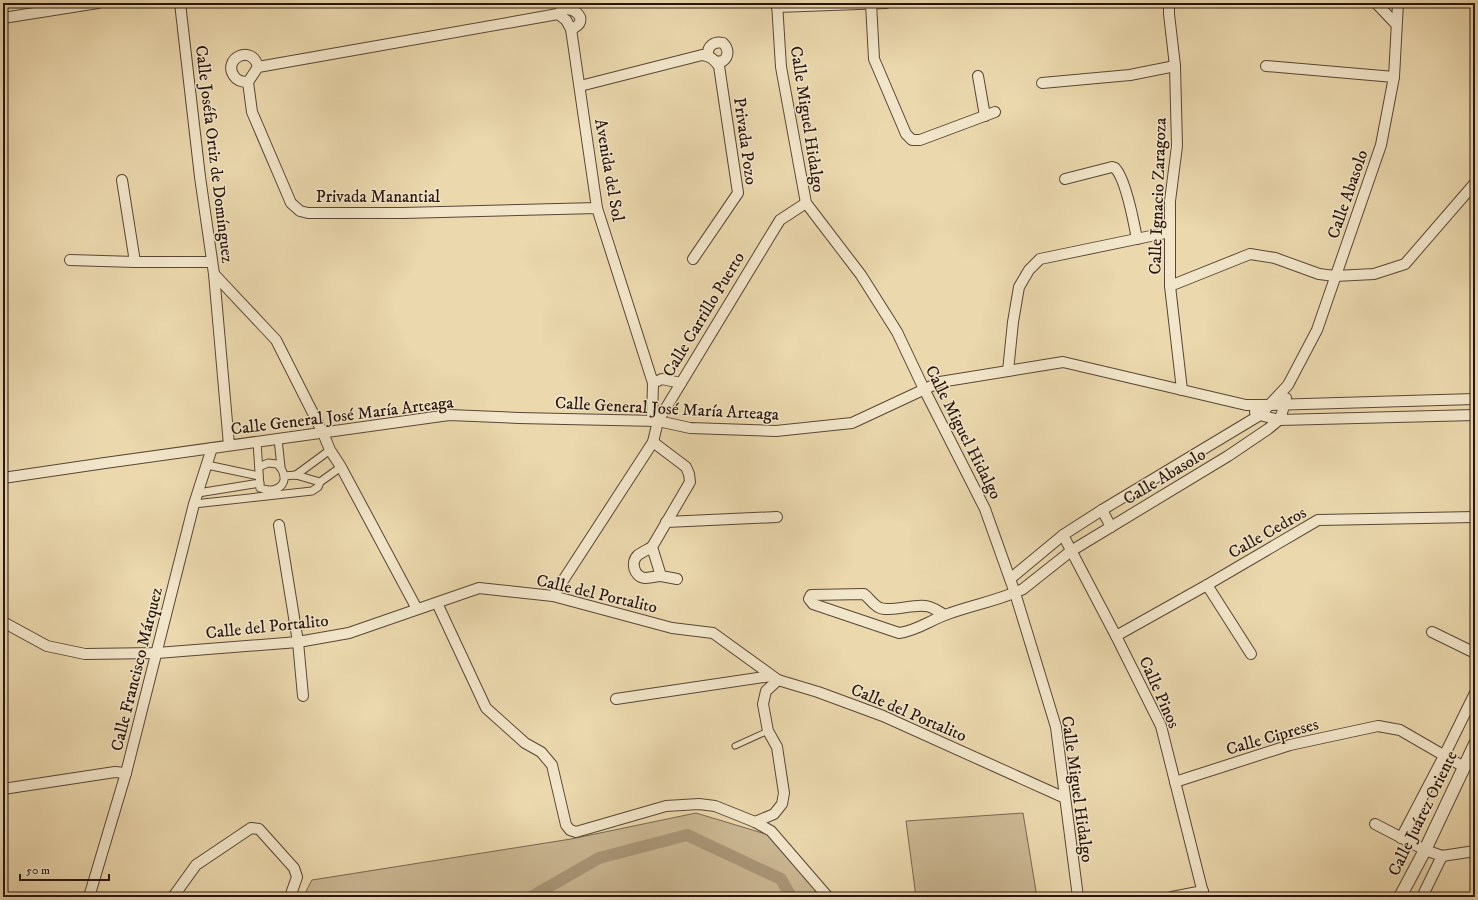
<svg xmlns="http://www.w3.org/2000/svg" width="1478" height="900" font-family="'IM FELL DW Pica',serif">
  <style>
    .green { fill: #cab792; stroke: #796650 }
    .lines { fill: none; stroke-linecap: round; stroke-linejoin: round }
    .canal { stroke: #a99677; stroke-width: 12 }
    .service-casing { stroke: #594635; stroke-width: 7 }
    .pedestrian-casing { stroke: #594635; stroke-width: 9 }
    .minor-casing { stroke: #594635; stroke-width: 12 }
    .tertiary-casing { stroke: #594635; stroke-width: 14 }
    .service { stroke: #f2e6ca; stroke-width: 5 }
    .pedestrian { stroke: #f2e6ca; stroke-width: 7 }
    .minor { stroke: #f2e6ca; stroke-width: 10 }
    .tertiary { stroke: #f2e6ca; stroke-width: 12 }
    .labels { text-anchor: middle; stroke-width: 3; stroke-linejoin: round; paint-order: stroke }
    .street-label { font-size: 17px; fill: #28150d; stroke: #f2e6ca }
  </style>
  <rect width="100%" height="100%" fill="#ebd8ad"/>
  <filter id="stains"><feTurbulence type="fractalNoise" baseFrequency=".005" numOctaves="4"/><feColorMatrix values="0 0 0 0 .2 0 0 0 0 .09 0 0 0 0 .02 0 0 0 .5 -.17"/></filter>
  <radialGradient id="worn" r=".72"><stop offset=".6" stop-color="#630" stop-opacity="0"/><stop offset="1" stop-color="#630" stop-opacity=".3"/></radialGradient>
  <g class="green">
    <path d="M696,813L769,835L821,897H303L312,880L571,839Z"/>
    <path d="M1023,813L1037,897H916L906,821Z"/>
  </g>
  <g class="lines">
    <path class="canal" d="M531,897L599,858L687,835L781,879L791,897"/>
    <defs>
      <path id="service" d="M735,746L768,731"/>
      <g id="pedestrian">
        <path d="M278,439L281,467"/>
        <path d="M257,442L260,487"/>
        <path d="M207,465L259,476"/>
        <path d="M259,467L268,463L277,464C293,479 280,496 260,488"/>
        <path d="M296,475L330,450"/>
        <path d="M284,476L296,475L320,482"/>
        <path d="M198,493L260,483"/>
        <path d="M194,504L312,491L318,487L320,482L341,467"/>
      </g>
      <g id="minor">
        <path d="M180,3L200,177L214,274L229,445"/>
        <path d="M777,3L781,67L806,203L861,275L897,332L924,389L985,509L1015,593L1056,727L1078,897"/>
        <path d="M871,3L874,59L906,134L912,140H920L995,112"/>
        <path d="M1169,3V14L1175,66L1177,146L1170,201V286L1182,390"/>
        <path d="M1376,3L1396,24"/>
        <path d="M777,7L886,3"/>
        <path d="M558,14C569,0 594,21 571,29"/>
        <path d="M3,18L98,3"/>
        <path d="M708,55C707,46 714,41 723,43C729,49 729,56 723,61L716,62"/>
        <path d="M1266,66L1394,77"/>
        <path d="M978,76L985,116"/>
        <path d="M248,82C243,82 237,81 234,76C222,59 252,43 258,67"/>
        <path d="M1042,83L1130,75L1175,66"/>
        <path d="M580,86L702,55C711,56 714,60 719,66L738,193L693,259"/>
        <path d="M1065,179L1112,167L1115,168C1126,179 1134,223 1137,239"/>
        <path d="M122,180L135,262H212"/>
        <path d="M597,208L403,213H308L300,211L291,203L252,112L248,82L258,67L558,14L566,20L571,29L597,208L653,383L652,421"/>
        <path d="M70,260L135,262"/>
        <path d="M214,274L276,340L323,433L330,450L341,467L417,609"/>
        <path d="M1170,286L1250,254L1275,258L1319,274L1335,276L1374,274L1405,264L1475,183"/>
        <path d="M1008,371L1013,322L1019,287L1029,270L1040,259L1170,232"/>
        <path d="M653,383L662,379L681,383"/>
        <path d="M1255,412L1260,415L1279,420L1475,415"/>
        <path d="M653,442L686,467L689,474L690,482L652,547L661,576L677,579"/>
        <path d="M3,478L105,463L449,415L519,418L658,421L690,428L776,431L852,423L940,382L1063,362L1246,405H1268L1475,399"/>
        <path d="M1102,510L1111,527"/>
        <path d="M666,522L777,517"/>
        <path d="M279,525L298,642L303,696"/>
        <path d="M1063,535L1116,636L1161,726L1204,897"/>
        <path d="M652,547C647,550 642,552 638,555C630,562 634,577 645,578C650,578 656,576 661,576"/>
        <path d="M1010,579L1063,535L1102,510L1260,415L1288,385L1317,330L1381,145L1394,77L1398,3"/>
        <path d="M1207,585L1251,654"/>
        <path d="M553,596L653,442L658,421L772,233L780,220L806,203"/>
        <path d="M437,603L486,708L525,743L541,752L552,765L566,825L570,830L576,832L666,806L699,804L715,806L755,822L771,831L828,897"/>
        <path d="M945,615C939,612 932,606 925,606C913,604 887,613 878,607C873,604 869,598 864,594L811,595L809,599L813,604L899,633C916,631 929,621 945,615C971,605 998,601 1023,589L1071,551L1228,456L1268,429L1279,420L1282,413L1286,398"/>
        <path d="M3,622L47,646L85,654L157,653L298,642L349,633L479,588L553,596L672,628L713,633L778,680L818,692L883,716L1065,798"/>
        <path d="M1432,632L1475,653"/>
        <path d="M1116,636L1207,585L1318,520L1475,517"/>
        <path d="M616,699L771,676"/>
        <path d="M1175,782L1290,745L1378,726L1400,730L1464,767"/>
        <path d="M3,789L115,772L126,773"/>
        <path d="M755,822L774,814L782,804L784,793L777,747L768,731L763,704L766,691L778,680"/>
        <path d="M1375,824L1425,850L1442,856L1475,851"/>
        <path d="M1401,838L1444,756L1475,693"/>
        <path d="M89,897L126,773L194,504L212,448"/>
        <path d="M173,897L196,865L251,828L259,829L294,868L297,877L290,897"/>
        <path d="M1172,897L1203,891"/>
        <path d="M1422,897L1442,856"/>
      </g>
      <path id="tertiary" d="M1400,897L1425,850L1475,744"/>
    </defs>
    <use href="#service" class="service-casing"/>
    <use href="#pedestrian" class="pedestrian-casing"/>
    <use href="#minor" class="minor-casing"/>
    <use href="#tertiary" class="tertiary-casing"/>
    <use href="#service" class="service"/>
    <use href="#pedestrian" class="pedestrian"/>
    <use href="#minor" class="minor"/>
    <use href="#tertiary" class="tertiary"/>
  </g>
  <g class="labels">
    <g class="street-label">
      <text transform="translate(808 119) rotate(81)" y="6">Calle Miguel Hidalgo</text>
      <text transform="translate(746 141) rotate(82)" y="6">Privada Pozo</text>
      <text transform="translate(215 154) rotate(83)" y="6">Calle Joséfa Ortiz de Domínguez</text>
      <text transform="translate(610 170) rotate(80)" y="6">Avenida del Sol</text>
      <text transform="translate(1347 194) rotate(-71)" y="6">Calle Abasolo</text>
      <text x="378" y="202">Privada Manantial</text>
      <text transform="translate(1157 196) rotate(-88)" y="6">Calle Ignacio Zaragoza</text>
      <text transform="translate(703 314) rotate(-59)" y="6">Calle Carrillo Puerto</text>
      <text transform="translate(667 408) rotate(3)" y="6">Calle General José María Arteaga</text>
      <text transform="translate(342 415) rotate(-7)" y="6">Calle General José María Arteaga</text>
      <text transform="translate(964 432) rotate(63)" y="6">Calle Miguel Hidalgo</text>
      <text transform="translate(1164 476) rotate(-31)" y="6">Calle Abasolo</text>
      <text transform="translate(1267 532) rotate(-30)" y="6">Calle Cedros</text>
      <text transform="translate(597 593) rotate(13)" y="6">Calle del Portalito</text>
      <text transform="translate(267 626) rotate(-6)" y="6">Calle del Portalito</text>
      <text transform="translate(136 669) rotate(-76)" y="6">Calle Francisco Márquez</text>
      <text transform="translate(1160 692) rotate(66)" y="6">Calle Pinos</text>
      <text transform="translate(909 712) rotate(23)" y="6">Calle del Portalito</text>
      <text transform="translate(1272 736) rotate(-16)" y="6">Calle Cipreses</text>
      <text transform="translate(1078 789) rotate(82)" y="6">Calle Miguel Hidalgo</text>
      <text transform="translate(1422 813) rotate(-64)" y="6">Calle Juárez Oriente</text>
    </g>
  </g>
  <rect width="1478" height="900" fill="none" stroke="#ebd8ad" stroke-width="16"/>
  <rect x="4" y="4" width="1470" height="892" fill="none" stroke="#28150d" stroke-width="2"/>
  <rect x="8" y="8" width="1462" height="884" fill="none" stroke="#28150d"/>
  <path d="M20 874v6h89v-6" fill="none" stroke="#28150d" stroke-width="2"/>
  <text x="26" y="874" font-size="12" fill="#28150d" stroke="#f2e6ca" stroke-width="3" paint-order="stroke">50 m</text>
  <rect width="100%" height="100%" filter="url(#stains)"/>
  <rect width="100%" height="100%" fill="url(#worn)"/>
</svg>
